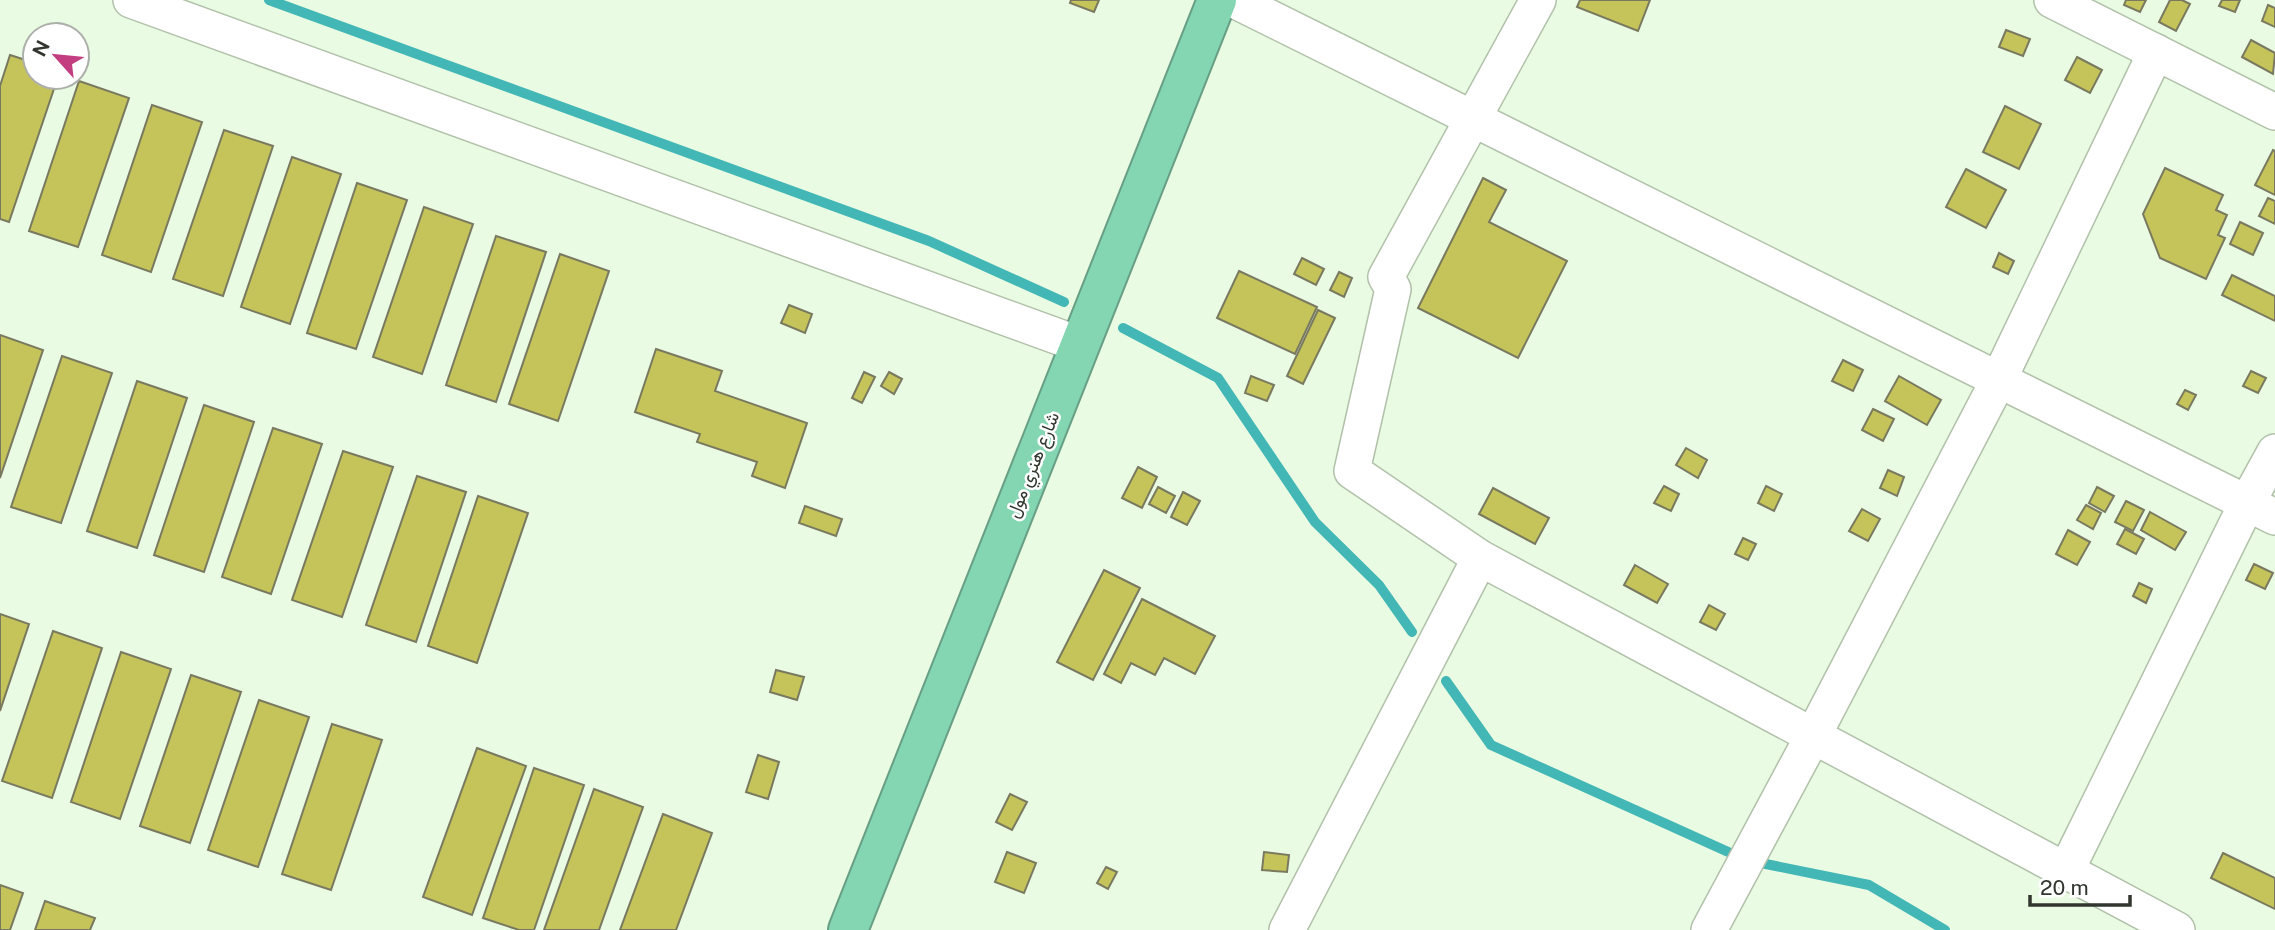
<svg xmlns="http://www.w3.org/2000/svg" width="2275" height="930" font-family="'Public Sans',Vazirmatn,sans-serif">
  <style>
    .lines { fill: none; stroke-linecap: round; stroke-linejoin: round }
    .stream { stroke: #43b7b6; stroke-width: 10 }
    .building { fill: #c5c45a; stroke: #797960; stroke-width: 2 }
    .minor-casing { stroke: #b1c1aa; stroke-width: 38 }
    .highway-casing { stroke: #679e84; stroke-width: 42 }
    .minor { stroke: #fff; stroke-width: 35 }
    .highway { stroke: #84d6b3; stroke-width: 38 }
    .labels { text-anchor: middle; stroke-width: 5; stroke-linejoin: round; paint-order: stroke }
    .street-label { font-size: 18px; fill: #31372e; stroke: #fff }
  </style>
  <rect width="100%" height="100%" fill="#e9fbe2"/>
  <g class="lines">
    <g class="stream">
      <path d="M269,0L929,241L1064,302"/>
      <path d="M1123,328L1218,378L1315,522L1379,585L1412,632"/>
      <path d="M1446,681L1491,745L1746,860L1869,885L1945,930"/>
    </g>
  </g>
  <g class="building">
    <path d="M1071,0H1099L1094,12L1070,3Z"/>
    <path d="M1580,0H1650L1638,31L1577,7Z"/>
    <path d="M2126,0H2146L2140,12L2124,5Z"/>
    <path d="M2170,0H2182L2190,4L2176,31L2159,22Z"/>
    <path d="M2222,0H2240L2235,12L2219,6Z"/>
    <path d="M2268,5L2275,8V27L2262,21Z"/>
    <path d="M2006,30L2030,39L2023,56L1999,47Z"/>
    <path d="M2251,40L2275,53L2273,74L2242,57Z"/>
    <path d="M10,55L35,63V77H58L9,222L0,219V86Z"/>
    <path d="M2077,57L2102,70L2090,93L2065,80Z"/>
    <path d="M79,81L129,98L78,247L29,231Z"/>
    <path d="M152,105L202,122L151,272L102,255Z"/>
    <path d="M2005,106L2041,124L2019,169L1983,152Z"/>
    <path d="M224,130L273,146L223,296L173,279Z"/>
    <path d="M2273,150L2275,151V195L2255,185Z"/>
    <path d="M292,157L341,174L290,324L241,307Z"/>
    <path d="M2165,168L2223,195L2216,210L2227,215L2218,235L2225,238L2206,279L2160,258L2143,214Z"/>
    <path d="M1966,169L2006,190L1986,228L1946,207Z"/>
    <path d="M1483,178L1506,190L1489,222L1567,261L1518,358L1418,308Z"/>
    <path d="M357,183L407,200L356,349L307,333Z"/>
    <path d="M2268,198L2275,201V224L2259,216Z"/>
    <path d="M424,207L473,224L422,374L373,357Z"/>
    <path d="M2240,222L2263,233L2253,255L2230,244Z"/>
    <path d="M496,236L546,252L496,402L446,385Z"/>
    <path d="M1999,253L2014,261L2008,274L1993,267Z"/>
    <path d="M560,254L609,271L558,421L509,404Z"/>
    <path d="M1302,258L1324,269L1316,285L1294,274Z"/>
    <path d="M1239,271L1317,307L1295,354L1217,318Z"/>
    <path d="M1339,272L1352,278L1344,297L1330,290Z"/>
    <path d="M2232,275L2275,296V321L2222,295Z"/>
    <path d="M789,305L812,314L805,333L781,323Z"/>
    <path d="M1318,310L1335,318L1303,384L1287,376Z"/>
    <path d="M0,335L43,350L0,478Z"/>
    <path d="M656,349L722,371L715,391L807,423L785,488L752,476L757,462L697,442L700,434L635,412Z"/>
    <path d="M62,356L112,373L61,523L11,507Z"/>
    <path d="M1843,360L1863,370L1853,391L1832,381Z"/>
    <path d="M2251,371L2266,378L2258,393L2243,386Z"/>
    <path d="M864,372L875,377L862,403L852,398Z"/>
    <path d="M889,372L902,379L894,394L881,386Z"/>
    <path d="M1251,376L1274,385L1267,401L1245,393Z"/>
    <path d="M1899,376L1941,400L1927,425L1885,401Z"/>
    <path d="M137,381L187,398L137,548L87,531Z"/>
    <path d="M2185,390L2196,395L2188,410L2177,404Z"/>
    <path d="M204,405L254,422L204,572L154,555Z"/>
    <path d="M1873,409L1894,419L1883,441L1862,430Z"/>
    <path d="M273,428L322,444L271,594L222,577Z"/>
    <path d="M1686,448L1707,460L1698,478L1676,465Z"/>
    <path d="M343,451L393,467L342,617L292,600Z"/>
    <path d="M1138,467L1157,477L1142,508L1122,498Z"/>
    <path d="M1888,470L1904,477L1897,496L1880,488Z"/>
    <path d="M417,476L466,492L416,642L366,625Z"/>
    <path d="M1664,486L1679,494L1671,511L1654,503Z"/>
    <path d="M1766,486L1782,494L1774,511L1758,503Z"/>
    <path d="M1158,487L1175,496L1166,513L1149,504Z"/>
    <path d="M2097,487L2114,496L2105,512L2089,503Z"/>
    <path d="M1493,488L1549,518L1535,544L1479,514Z"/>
    <path d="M1183,492L1200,501L1187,525L1171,517Z"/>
    <path d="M478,496L528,513L477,663L428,646Z"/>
    <path d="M2126,501L2144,510L2133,531L2115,522Z"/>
    <path d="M2086,505L2101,513L2093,529L2077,520Z"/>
    <path d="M805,506L842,519L836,536L799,523Z"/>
    <path d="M1862,509L1880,519L1868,541L1849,531Z"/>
    <path d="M2150,512L2186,532L2175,550L2141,530Z"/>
    <path d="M2125,529L2144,539L2136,554L2117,544Z"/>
    <path d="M2068,530L2090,542L2077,565L2056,554Z"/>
    <path d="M1743,538L1756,544L1748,560L1735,554Z"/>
    <path d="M2254,564L2273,573L2265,589L2246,580Z"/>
    <path d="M1635,565L1668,584L1657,603L1624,585Z"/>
    <path d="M1104,570L1140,588L1093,680L1057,662Z"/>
    <path d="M2139,583L2152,589L2146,603L2133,596Z"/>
    <path d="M1142,599L1215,636L1195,674L1164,658L1155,675L1131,663L1121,683L1104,674Z"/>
    <path d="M1709,605L1725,614L1716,630L1700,622Z"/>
    <path d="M0,614L29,624L0,711Z"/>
    <path d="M53,631L102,648L52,798L2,781Z"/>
    <path d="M121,652L171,669L120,819L71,802Z"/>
    <path d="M776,670L804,677L797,700L770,692Z"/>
    <path d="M191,675L241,692L190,843L140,826Z"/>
    <path d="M259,700L309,717L258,867L208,850Z"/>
    <path d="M332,724L382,740L331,890L282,874Z"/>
    <path d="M477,748L526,766L472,915L423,897Z"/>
    <path d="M758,755L779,762L768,799L746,792Z"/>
    <path d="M534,768L584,785L534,930H519L483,918Z"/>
    <path d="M594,789L643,807L599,930H544Z"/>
    <path d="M1010,794L1027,802L1012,830L996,822Z"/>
    <path d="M663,814L712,833L676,930H620Z"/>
    <path d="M1007,852L1036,863L1024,893L995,882Z"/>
    <path d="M1264,852L1289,855L1287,872L1262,870Z"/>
    <path d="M2223,853L2275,878V909L2211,878Z"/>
    <path d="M1106,867L1117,872L1108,889L1097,883Z"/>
    <path d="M0,885L23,893L10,930H0Z"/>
    <path d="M45,901L95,918L90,930H35Z"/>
  </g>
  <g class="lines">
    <defs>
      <g id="minor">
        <path d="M131,0L1081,345"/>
        <path d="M1234,0L2275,517"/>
        <path d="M1538,0L1386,277L1393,289L1352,471L1480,558L2177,930"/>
        <path d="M2052,0L2275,112"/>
        <path d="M2066,871L2247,503L2275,452"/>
        <path d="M1287,930L1480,558"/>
        <path d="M1709,930L1813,736L1998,381L2156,52"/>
      </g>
      <path id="highway" d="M848,930L1217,0"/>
    </defs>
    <use href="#minor" class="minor-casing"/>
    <use href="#highway" class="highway-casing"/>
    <use href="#minor" class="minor"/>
    <use href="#highway" class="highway"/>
  </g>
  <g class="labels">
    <g class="street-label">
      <text transform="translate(1033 465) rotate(-68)" y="6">شارع هنري مول</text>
    </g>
  </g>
  <g transform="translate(56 56) rotate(297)"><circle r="33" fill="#ffffff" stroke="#adafab" stroke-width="2"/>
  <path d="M0-5L12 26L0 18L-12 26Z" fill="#c33e81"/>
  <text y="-10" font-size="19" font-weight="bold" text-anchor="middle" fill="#31372e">N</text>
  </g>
  <path d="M2030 895v10h100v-10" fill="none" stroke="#31372e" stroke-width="3.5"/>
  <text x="2040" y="895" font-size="21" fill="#31372e" stroke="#ffffff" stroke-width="5" paint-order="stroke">20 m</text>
</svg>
